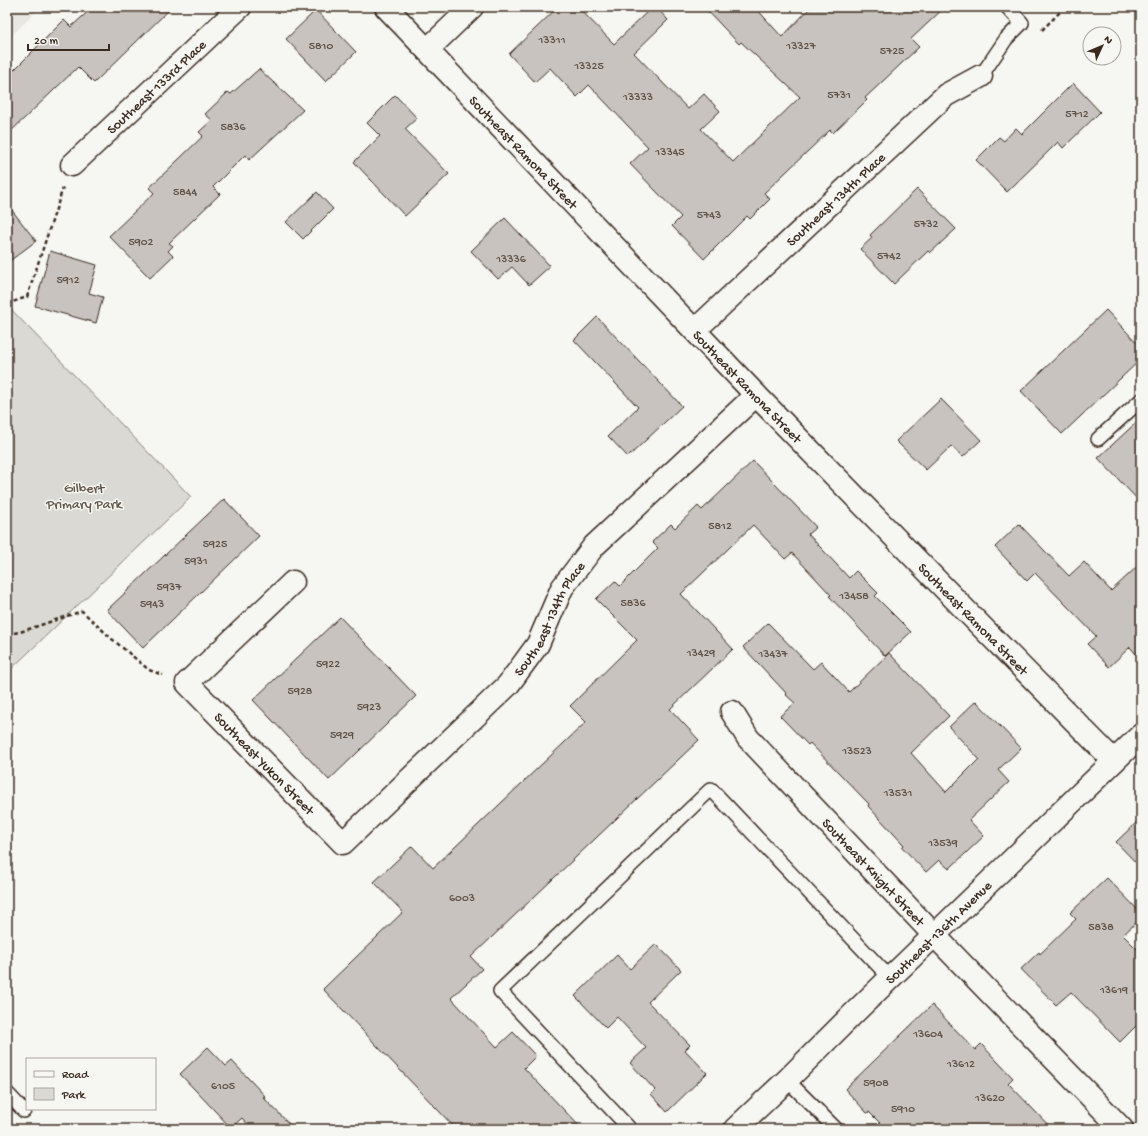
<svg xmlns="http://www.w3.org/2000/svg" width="1148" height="1136" font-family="'Gochi Hand',sans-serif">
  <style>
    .built { fill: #e8e7e2 }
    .green { fill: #dad9d3; stroke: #8a8278 }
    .building { fill: #c8c3be; stroke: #3b2a1e }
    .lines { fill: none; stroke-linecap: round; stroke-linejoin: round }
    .service-casing { stroke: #3b2a1e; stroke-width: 16 }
    .minor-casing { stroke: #3b2a1e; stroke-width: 25 }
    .tertiary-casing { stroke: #3b2a1e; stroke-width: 25 }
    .path { stroke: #3b2a1e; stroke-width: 2.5; stroke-dasharray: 4 3; stroke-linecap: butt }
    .service { stroke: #f6f6f2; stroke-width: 13 }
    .minor { stroke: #f6f6f2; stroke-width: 22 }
    .tertiary { stroke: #f6f6f2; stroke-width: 22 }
    .labels { text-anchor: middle; stroke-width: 3; stroke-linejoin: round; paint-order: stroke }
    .number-label { font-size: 12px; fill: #5e5046 }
    .street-label { font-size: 14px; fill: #3b2a1e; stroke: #f6f6f2 }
    .park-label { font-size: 14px; fill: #63564b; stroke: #f6f6f2 }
  </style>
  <rect width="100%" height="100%" fill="#f6f6f2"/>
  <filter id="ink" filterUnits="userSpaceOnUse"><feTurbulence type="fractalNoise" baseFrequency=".025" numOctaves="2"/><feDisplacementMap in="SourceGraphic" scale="8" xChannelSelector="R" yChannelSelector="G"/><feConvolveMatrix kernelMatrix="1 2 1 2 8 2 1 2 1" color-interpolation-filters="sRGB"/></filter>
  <g filter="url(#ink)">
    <path class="built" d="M7,7H41L7,40Z"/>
    <path class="green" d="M7,305L191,497L7,673Z"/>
    <g class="building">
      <path d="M93,7H172L94,83L78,67L7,135V77L64,20L71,27Z"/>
      <path d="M558,7H578L614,44L652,7H656L668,20L634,53L688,109L704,94L720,111L701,129L733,162L800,97L741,42L739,44L704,7H755L782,37L811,7H945L911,39L919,47L865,98L867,100L833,133L830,130L764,193L770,199L750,219L747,216L704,259L672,226L681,217L630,164L648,147L589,85L577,97L550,68L535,82L509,54Z"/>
      <path d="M316,10L356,52L326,81L286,39Z"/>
      <path d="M259,69L303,110L249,160L245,155L213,187L220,194L169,243L173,246L168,251L173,256L150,278L109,236L154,193L149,188L203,136L199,132L212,120L205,114L228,92L231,94Z"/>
      <path d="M1073,83L1100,112L1063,148L1058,142L1007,192L976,160L999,137L1004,141L1016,128L1022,134Z"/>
      <path d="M395,95L417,118L405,129L449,174L405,216L354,162L380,136L367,123Z"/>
      <path d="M917,189L956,229L930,253L928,251L894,284L860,249L872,238L870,235Z"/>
      <path d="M317,192L333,209L303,239L286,222Z"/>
      <path d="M7,204L36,241L7,263Z"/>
      <path d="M505,218L550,266L529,285L512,267L498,279L471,251Z"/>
      <path d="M50,251L97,265L89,293L103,297L96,323L35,306Z"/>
      <path d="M1106,310L1141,347V359L1062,434L1021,391Z"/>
      <path d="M597,317L682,406L628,457L608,436L638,407L574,340Z"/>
      <path d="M941,399L981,440L963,457L951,446L926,470L896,441Z"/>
      <path d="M1141,418V503L1098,458Z"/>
      <path d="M753,461L816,527L808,534L849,578L856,571L878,593L875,596L911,632L885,656L829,596L831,595L792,553L785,559L753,525L681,594L733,649L670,709L699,740L471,957L482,969L451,998L497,1047L513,1032L536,1056L524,1068L582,1129H456L323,989L403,912L374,882L412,846L433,868L586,722L570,706L637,640L596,599L615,581L620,586L658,548L652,542L671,524L675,528L698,506L702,510Z"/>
      <path d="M224,499L259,536L143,648L107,610Z"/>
      <path d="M1019,524L1069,576L1084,562L1111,591L1141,563V660L1130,647L1109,667L1087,644L1096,636L1035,573L1027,581L995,547Z"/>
      <path d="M340,617L416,696L329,780L253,700Z"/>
      <path d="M768,623L813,669L821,662L849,692L889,653L949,716L911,753L946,792L979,759L949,727L976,701L1021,748L998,770L1009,782L969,820L984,836L949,869L939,860L926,872L902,847L904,845L868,806L869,804L810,743L808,745L780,716L795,703L786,695L787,694L743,647Z"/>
      <path d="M1141,818V868L1116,842Z"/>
      <path d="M1107,878L1141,913V918L1123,935L1141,953V1021L1120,1042L1071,992L1056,1005L1021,969L1039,952L1040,954L1076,919L1070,913Z"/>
      <path d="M656,944L681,970L648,1002L690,1045L685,1050L707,1073L667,1112L651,1094L655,1090L630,1063L646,1048L617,1017L606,1028L575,996L617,955L630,969Z"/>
      <path d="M932,1005L975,1050L981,1044L1013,1078L1008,1083L1052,1129H886L869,1112L867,1113L845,1089Z"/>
      <path d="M208,1047L226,1066L232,1061L265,1096L263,1097L294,1129H252L242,1118L231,1128L180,1074Z"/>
    </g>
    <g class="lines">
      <defs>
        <g id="service">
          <path d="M981,76L1006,39L1022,23L1007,7"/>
          <path d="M1098,439L1141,400"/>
          <path d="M787,1080L836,1129"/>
          <path d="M7,1093L24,1111"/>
          <path d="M630,1129L500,991L711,789L890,978"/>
        </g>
        <g id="minor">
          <path id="s1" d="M386,7L756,395L982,627L1114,761"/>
          <path d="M427,50L472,7"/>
          <path id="s2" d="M72,165L240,7"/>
          <path id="s3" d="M695,330L946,95L981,76"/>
          <path id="s4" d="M293,582L187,683L343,843L508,685L538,644L562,588L594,546L756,395"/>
          <path id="s5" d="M732,712L748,738L934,935L1122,1129"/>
        </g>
        <g id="tertiary">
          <path id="s6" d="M735,1129L787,1080L853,1014L1141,735"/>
        </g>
      </defs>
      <use href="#service" class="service-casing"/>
      <use href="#minor" class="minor-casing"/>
      <use href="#tertiary" class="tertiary-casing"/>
      <g class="path">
        <path d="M1042,30L1065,7"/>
        <path d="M7,304L27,297L55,212L63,188"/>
        <path d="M7,634L20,632L82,611L112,639L149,670L163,675"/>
      </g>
      <use href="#service" class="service"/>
      <use href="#minor" class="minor"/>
      <use href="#tertiary" class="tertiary"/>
    </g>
  </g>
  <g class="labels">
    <g class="number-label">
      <text x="552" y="43">13311</text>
      <text x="321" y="49">5810</text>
      <text x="801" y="49">13327</text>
      <text x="892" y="54">5725</text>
      <text x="589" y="69">13325</text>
      <text x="839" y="98">5731</text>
      <text x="638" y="100">13333</text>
      <text x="1077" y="117">5712</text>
      <text x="233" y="130">5836</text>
      <text x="670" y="155">13345</text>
      <text x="185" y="195">5844</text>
      <text x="709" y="218">5743</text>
      <text x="926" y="227">5732</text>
      <text x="141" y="245">5902</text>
      <text x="889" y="259">5742</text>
      <text x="511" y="262">13336</text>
      <text x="68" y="283">5912</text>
      <text x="720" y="529">5812</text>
      <text x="215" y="547">5925</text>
      <text x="196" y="564">5931</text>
      <text x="169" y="590">5937</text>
      <text x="854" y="599">13458</text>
      <text x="633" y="606">5836</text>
      <text x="152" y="607">5943</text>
      <text x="701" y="656">13429</text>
      <text x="773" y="657">13437</text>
      <text x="328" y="667">5922</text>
      <text x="300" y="694">5928</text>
      <text x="369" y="710">5923</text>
      <text x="342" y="738">5929</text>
      <text x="857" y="754">13523</text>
      <text x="898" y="796">13531</text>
      <text x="943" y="846">13539</text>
      <text x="462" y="901">6003</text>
      <text x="1101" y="930">5838</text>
      <text x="1114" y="993">13619</text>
      <text x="928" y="1037">13604</text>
      <text x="961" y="1067">13612</text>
      <text x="876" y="1086">5908</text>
      <text x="223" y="1089">6105</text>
      <text x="990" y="1101">13620</text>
      <text x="903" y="1112">5910</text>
    </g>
    <g class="street-label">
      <text dy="5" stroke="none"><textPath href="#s2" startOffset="115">Southeast 133rd Place</textPath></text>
      <text dy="5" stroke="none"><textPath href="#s1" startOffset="200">Southeast Ramona Street</textPath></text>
      <text dy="5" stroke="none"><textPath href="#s3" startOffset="192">Southeast 134th Place</textPath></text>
      <text dy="5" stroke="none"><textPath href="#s1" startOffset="524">Southeast Ramona Street</textPath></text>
      <text dy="5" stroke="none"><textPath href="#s4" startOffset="677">Southeast 134th Place</textPath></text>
      <text dy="5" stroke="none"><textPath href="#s1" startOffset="848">Southeast Ramona Street</textPath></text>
      <text dy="5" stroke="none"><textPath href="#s4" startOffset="258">Southeast Yukon Street</textPath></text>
      <text dy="5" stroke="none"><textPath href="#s5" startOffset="214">Southeast Knight Street</textPath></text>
      <text dy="5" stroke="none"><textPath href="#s6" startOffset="283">Southeast 136th Avenue</textPath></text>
    </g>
    <g class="park-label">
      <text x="84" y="492">Gilbert<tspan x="84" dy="16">Primary Park</tspan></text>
    </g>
  </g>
  <rect width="1148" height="1136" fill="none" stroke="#f6f6f2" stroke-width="24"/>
  <rect x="12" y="12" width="1124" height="1112" fill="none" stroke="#3b2a1e" stroke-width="1.5" filter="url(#ink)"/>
  <rect x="26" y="1058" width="130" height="52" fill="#f6f6f2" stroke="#aba49d"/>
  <rect x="34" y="1071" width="20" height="6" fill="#f6f6f2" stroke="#aba49d"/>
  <text x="62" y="1078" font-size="12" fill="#3b2a1e">Road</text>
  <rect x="34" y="1088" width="20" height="12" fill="#dad9d3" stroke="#aba49d"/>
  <text x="62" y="1098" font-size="12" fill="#3b2a1e">Park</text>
  <g transform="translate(1102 46) rotate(46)"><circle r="19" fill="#f6f6f2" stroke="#aba49d"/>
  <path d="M0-3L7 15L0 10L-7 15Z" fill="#3b2a1e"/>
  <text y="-6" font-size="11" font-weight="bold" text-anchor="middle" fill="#3b2a1e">N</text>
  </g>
  <path d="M28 44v6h81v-6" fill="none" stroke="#3b2a1e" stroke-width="2"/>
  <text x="34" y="44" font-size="12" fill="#3b2a1e" stroke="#f6f6f2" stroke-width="3" paint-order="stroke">20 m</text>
</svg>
